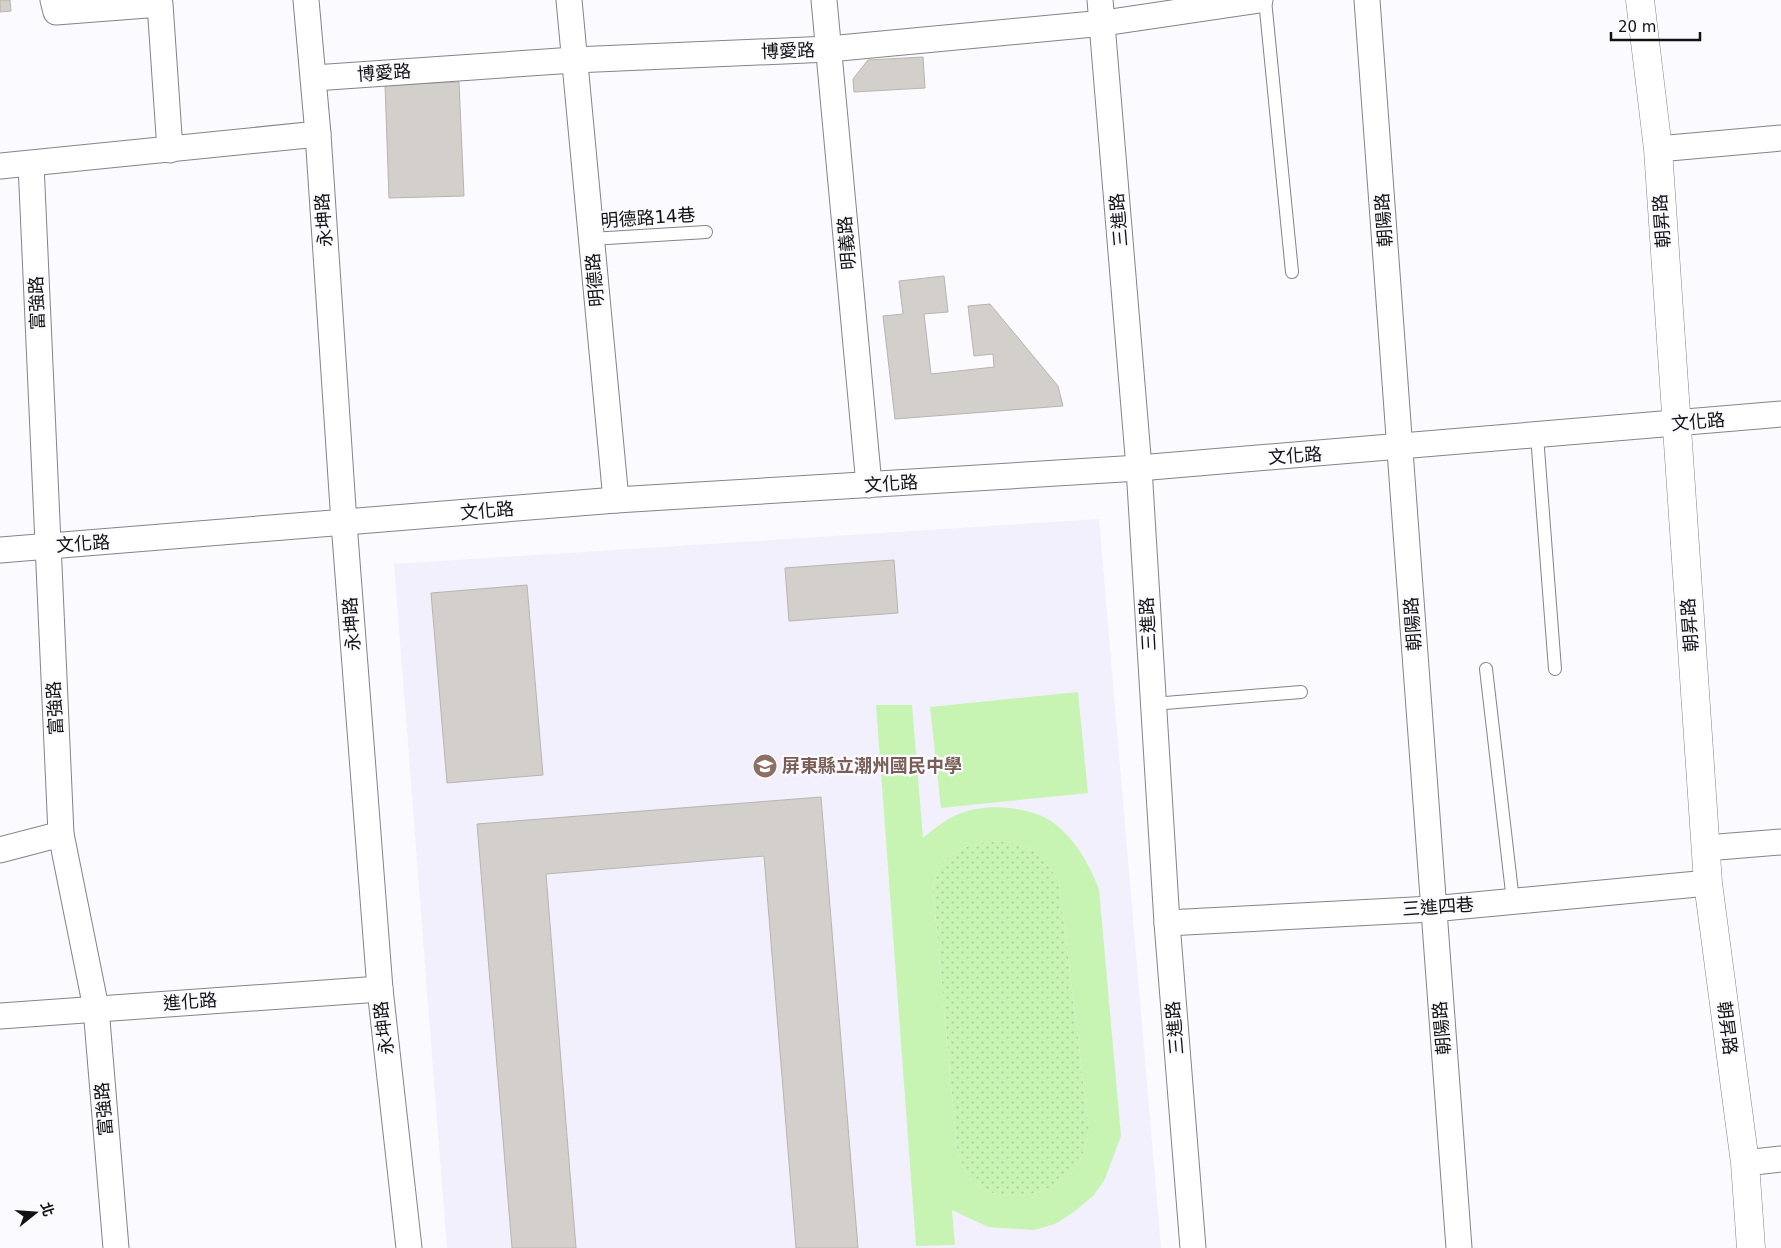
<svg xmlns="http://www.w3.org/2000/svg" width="1781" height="1248" font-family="'DejaVu Sans','Noto Sans TC',sans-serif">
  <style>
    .built { fill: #f2f0fd }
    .grass { fill: url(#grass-dots) }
    .garden { fill: #c8f4b3; fill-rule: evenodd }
    .building { fill: #d3cfcb; stroke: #b8b4b0 }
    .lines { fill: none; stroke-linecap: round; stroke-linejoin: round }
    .lane-casing { stroke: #848388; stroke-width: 14 }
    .street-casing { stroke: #848388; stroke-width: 27 }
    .secondary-casing { stroke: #848388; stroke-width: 29 }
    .lane { stroke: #fff; stroke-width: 12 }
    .street { stroke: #fff; stroke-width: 25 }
    .secondary { stroke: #fff; stroke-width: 28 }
    .labels { text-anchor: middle; stroke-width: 4.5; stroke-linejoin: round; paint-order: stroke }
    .street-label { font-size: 18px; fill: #121214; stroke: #fbfaff }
    .education-label { font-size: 18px; font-weight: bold; fill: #785e54; stroke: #fbfaff; text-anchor: start }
  </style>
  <defs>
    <pattern id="grass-dots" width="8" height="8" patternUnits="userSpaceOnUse" patternTransform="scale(1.25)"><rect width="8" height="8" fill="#c8f4b3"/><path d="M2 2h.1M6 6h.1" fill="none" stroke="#abd099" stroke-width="1.8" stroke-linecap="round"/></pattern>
  </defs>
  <rect width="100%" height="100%" fill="#fbfaff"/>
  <path class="built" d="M1099,519L1161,1248H447L394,564Z"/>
  <path class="grass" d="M1001,841C1033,846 1043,855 1059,882L1089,1129C1086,1141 1084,1155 1077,1165C1056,1196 1003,1207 974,1183C964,1176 961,1160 957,1149L933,891C936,853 967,842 1001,841Z"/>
  <g class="garden">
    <path d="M1078,692L1088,793L941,808L930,707Z"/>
    <path d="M876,705H912L923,838C934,829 947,818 961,813C988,803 1030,806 1054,823C1076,840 1089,864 1099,889L1121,1136L1105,1179L1094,1195L1074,1212L1055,1224L1034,1230L988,1227L952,1210L955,1245L916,1246ZM1001,841C1033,846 1043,855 1059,882L1089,1129C1086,1141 1084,1155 1077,1165C1056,1196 1003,1207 974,1183C964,1176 961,1160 957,1149L933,891C936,853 967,842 1001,841Z"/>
  </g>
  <g class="building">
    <path d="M0,0H10L11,11L0,12Z"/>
    <path d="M923,57L925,88L854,92L853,79L868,60Z"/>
    <path d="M459,82L464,196L389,198L385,85Z"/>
    <path d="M944,276L948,312L924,314L931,374L994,367L993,354L974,356L968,306L990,304L1058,386L1063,406L895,419L883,316L903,314L899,281Z"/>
    <path d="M894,560L898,613L789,621L785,568Z"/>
    <path d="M527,585L543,775L447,783L431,593Z"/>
    <path d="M821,797L858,1248H796L764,856L546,874L576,1248H512L477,824Z"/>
  </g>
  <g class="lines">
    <defs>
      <g id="lane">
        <path d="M1265,0L1292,272"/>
        <path d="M591,239L706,232"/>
        <path d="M1537,436L1555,669"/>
        <path d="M1486,669L1513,901"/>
        <path d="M1153,704L1301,692"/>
      </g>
      <g id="street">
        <path d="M53,0L56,12L160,4L170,150"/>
        <path d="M306,0L318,134L344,523L380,989L409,1248"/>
        <path d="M569,0L616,500"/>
        <path d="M824,0L869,485"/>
        <path d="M1100,0L1139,468L1167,923L1193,1248"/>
        <path d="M1367,0C1399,416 1426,832 1459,1248"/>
        <path d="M314,78L574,60L829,49L1104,23L1260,0"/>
        <path d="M1658,149L1781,138"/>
        <path d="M31,164L61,834L96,1008L116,1248"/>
        <path d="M0,166L318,134"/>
        <path d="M0,550L616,500L1139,468L1781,414"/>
        <path d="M1706,848L1781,842"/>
        <path d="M0,850L61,834"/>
        <path d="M1167,923L1432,909L1708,883"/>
        <path d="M0,1016L380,989"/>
        <path d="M1745,1163L1781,1159"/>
      </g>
      <path id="secondary" d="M1640,0L1658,149L1708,883L1745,1163L1751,1248"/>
    </defs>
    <use href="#lane" class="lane-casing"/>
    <use href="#street" class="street-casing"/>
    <use href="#secondary" class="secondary-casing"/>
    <use href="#lane" class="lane"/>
    <use href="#street" class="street"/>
    <use href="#secondary" class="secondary"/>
  </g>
  <defs>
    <symbol id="school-disc" viewBox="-11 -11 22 22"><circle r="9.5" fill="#8d6e63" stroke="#fbfaff"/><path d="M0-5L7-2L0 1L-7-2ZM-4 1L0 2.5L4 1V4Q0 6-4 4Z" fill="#fff"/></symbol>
  </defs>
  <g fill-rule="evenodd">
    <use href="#school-disc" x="751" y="752" width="28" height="28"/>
  </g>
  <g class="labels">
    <g class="street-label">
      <text transform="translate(788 51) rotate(-2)" y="6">博愛路</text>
      <text transform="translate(384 73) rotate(-4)" y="6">博愛路</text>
      <text transform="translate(648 218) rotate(-4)" y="6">明德路14巷</text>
      <text transform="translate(324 220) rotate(-94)" y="6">永坤路</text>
      <text transform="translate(1119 220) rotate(-95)" y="6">三進路</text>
      <text transform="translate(1384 220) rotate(-94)" y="6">朝陽路</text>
      <text transform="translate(1662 221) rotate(-94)" y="6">朝昇路</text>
      <text transform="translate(847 243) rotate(-95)" y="6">明義路</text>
      <text transform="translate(595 280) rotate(-95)" y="6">明德路</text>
      <text transform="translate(37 303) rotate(-92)" y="6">富強路</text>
      <text transform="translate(1698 422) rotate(-5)" y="6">文化路</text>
      <text transform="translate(1295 456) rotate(-4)" y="6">文化路</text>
      <text transform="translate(891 484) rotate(-4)" y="6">文化路</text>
      <text transform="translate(487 511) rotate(-5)" y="6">文化路</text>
      <text transform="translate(83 544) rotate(-4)" y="6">文化路</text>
      <text transform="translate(352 624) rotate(-94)" y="6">永坤路</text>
      <text transform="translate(1148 624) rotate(-93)" y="6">三進路</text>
      <text transform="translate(1413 624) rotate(-94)" y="6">朝陽路</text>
      <text transform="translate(1690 625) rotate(-94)" y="6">朝昇路</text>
      <text transform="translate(55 708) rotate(-93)" y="6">富強路</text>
      <text transform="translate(1438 907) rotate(-4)" y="6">三進四巷</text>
      <text transform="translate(190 1002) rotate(-4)" y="6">進化路</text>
      <text transform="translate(384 1028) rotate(-97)" y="6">永坤路</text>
      <text transform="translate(1175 1028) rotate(-95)" y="6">三進路</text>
      <text transform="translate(1442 1028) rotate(-95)" y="6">朝陽路</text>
      <text transform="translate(1727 1028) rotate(83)" y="6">朝昇路</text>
      <text transform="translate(104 1109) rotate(-95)" y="6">富強路</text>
    </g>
    <g class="education-label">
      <text x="782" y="772">屏東縣立潮州國民中學</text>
    </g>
  </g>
  <g transform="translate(35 1213) rotate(73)" stroke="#fbfaff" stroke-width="4" paint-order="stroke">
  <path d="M0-4L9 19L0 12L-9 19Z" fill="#121214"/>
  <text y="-8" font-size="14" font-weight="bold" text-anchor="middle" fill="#121214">北</text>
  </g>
  <path d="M1611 32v8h89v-8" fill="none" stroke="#121214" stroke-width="2.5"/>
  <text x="1618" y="32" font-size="15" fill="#121214" stroke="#fbfaff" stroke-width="4" paint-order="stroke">20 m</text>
</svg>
